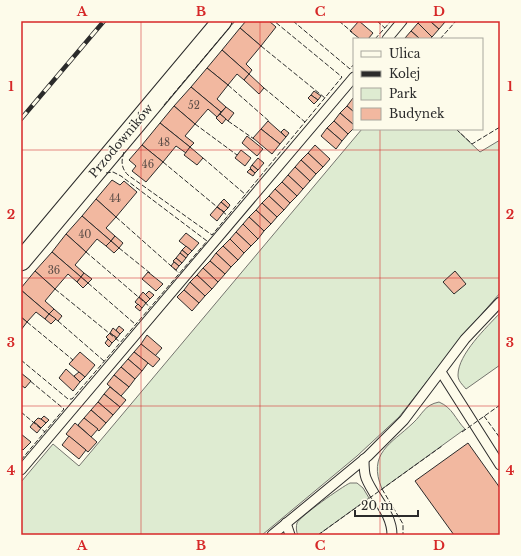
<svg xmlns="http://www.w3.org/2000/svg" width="521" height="556" font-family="'Libre Baskerville',serif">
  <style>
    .green { fill: #deebd1; stroke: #74746e }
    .building { fill: #f2b8a0; stroke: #2b2b2b }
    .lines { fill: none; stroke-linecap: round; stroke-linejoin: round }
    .service-casing { stroke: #2b2b2b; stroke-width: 11 }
    .minor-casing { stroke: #2b2b2b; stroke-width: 21 }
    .service { stroke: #fdfbea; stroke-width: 9 }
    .minor { stroke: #fdfbea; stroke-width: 19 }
    .rail-casing { stroke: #2b2b2b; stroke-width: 4.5 }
    .rail { stroke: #fdfbea; stroke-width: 3; stroke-dasharray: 9; stroke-linecap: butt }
    .fence { stroke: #2b2b2b; stroke-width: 1; stroke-dasharray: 5 2; stroke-linecap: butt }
    .grid { fill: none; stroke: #d62828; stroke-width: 1; stroke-opacity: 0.55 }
    .labels { text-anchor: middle; stroke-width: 3; stroke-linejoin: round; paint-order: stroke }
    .number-label { font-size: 10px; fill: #5d4e48 }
    .street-label { font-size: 12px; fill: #2b2b2b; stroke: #fdfbea }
    .neatline { fill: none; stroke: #d62828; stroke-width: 1.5 }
    .grid-label { font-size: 13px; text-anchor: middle; font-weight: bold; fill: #d62828 }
  </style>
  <rect width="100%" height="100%" fill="#fdfbea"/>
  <g class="green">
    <path d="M362,129H456L480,152L500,140V293L461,338L399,417L357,456L262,535H21V482L53,444L79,466Z"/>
    <path d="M500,313V365L466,389C462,384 458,381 458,375C458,354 487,327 500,313Z"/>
    <path d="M439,402C453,408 455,419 465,429L382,489C367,453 391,444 413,423C423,414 424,405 439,402Z"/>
    <path d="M350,483H357L363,488L369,498L318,535H298C296,532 296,526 297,523C299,517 343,486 350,483Z"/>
  </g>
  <g class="building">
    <path d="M246,21H269L276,27L261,46L240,28Z"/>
    <path d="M359,21L373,33L368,39H360L350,31Z"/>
    <path d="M420,21H430L439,29L432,37L418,23Z"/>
    <path d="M430,21H445V22L439,29Z"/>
    <path d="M418,23L432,37L430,39H420L411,31Z"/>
    <path d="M240,28L261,46L246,64L252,70L249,74L222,50Z"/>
    <path d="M411,31L420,39L405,38Z"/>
    <path d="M222,50L249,74L244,80L237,74L228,85L207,68Z"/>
    <path d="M207,68L228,85L217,99L226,107L221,112L191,87Z"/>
    <path d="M249,74L264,88L259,94L244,80Z"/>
    <path d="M191,87L221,112L217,117L208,109L195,124L174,106Z"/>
    <path d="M314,91L321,96L318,100L311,95Z"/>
    <path d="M311,95L318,100L314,104L308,98Z"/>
    <path d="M353,98L354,99V112L347,106Z"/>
    <path d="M174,106L195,124L185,136L194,143L190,147L160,123Z"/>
    <path d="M347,106L354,112V125L340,113Z"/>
    <path d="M226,107L234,113L228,121L220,114Z"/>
    <path d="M340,113L354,125V128L348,134L334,121Z"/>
    <path d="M220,114L226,119L222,124L216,118Z"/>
    <path d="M268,121L286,137L280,144L261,129Z"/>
    <path d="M334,121L348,134L342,141L327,128Z"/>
    <path d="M160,123L190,147L186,153L176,146L163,162L142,145Z"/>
    <path d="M327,128L342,141L336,149L321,136Z"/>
    <path d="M261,129L280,144L272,154L253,138Z"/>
    <path d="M284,129L289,133L286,137L281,132Z"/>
    <path d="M247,136L263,149L257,156L242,143Z"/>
    <path d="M142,145L163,162L146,182L132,171L136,166L129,160Z"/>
    <path d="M315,145L330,159L323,167L308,153Z"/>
    <path d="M190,147L203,158L197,165L184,155Z"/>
    <path d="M241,150L251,158L245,166L235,158Z"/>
    <path d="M308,153L323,167L316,174L301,160Z"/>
    <path d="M258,158L264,163L258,170L252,165Z"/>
    <path d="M301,160L316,174L310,181L295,167Z"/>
    <path d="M252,165L258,170L255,173L250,168Z"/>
    <path d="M295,167L310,181L303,189L288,175Z"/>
    <path d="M250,169L255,173L253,176L247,172Z"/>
    <path d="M288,175L303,189L297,196L282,182Z"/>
    <path d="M112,180L120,185L124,181L137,192L116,217L96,199Z"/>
    <path d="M282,182L297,196L290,203L275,189Z"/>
    <path d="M275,189L290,203L284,210L269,196Z"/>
    <path d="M269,196L284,210L277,217L262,203Z"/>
    <path d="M96,199L116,217L106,228L115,236L111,241L82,216Z"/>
    <path d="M224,199L230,205L228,208L221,202Z"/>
    <path d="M221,202L228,208L224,212L217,207Z"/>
    <path d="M262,203L277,217L271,224L256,210Z"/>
    <path d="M217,207L224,212L217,221L210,215Z"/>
    <path d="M256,210L271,224L264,231L249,217Z"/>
    <path d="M82,216L111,241L106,246L97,239L86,252L66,234Z"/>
    <path d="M249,217L264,231L258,239L243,224Z"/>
    <path d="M243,224L258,239L251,246L236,232Z"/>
    <path d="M236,232L251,246L244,253L230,239Z"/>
    <path d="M186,233L199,243L192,251L179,241Z"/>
    <path d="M66,234L86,252L75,265L84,273L81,277L52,252Z"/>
    <path d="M115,236L123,243L119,248L111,241Z"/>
    <path d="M230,239L244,253L238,260L223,246Z"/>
    <path d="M111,241L119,248L114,253L106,246Z"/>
    <path d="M186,246L192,251L188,255L182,250Z"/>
    <path d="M223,246L238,260L231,267L216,253Z"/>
    <path d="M182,250L188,255L186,258L180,253Z"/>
    <path d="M52,252L81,277L77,282L68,274L55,289L35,271Z"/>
    <path d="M180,253L186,258L182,263L176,258Z"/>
    <path d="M216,253L231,267L225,274L210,261Z"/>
    <path d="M176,258L182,263L179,266L173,261Z"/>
    <path d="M210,261L225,274L218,282L203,268Z"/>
    <path d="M174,262L179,266L176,270L171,266Z"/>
    <path d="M203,268L218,282L212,289L197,275Z"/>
    <path d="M35,271L55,289L45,301L54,309L49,314L21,290V288Z"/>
    <path d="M455,271L466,284L454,294L443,282Z"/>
    <path d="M148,272L163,284L156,291L142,279Z"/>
    <path d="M84,273L92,279L88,283L81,277Z"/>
    <path d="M197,275L212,289L205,296L190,282Z"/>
    <path d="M81,277L88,283L83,288L77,282Z"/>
    <path d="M190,282L205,296L199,303L184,290Z"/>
    <path d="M21,290L49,314L45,319L36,312L27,322L21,317Z"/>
    <path d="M184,290L199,303L192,311L177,297Z"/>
    <path d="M149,291L154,295L150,299L145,295Z"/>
    <path d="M143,292L150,299L146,303L139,297Z"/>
    <path d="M139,297L146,303L142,308L135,302Z"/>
    <path d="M138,304L142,308L140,311L135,307Z"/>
    <path d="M54,309L62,316L58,321L49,314Z"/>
    <path d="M49,314L56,319L51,324L45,319Z"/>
    <path d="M21,317L27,322L21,330Z"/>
    <path d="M119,326L124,330L120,334L116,330Z"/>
    <path d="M113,328L120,334L117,338L110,333Z"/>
    <path d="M110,333L117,338L112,343L106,337Z"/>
    <path d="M147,335L162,348L155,356L141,344Z"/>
    <path d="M108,339L112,343L109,347L105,343Z"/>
    <path d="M141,344L160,359L153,367L134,352Z"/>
    <path d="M80,352L95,365L85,377L69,364Z"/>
    <path d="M134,352L148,363L142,371L128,359Z"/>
    <path d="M128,359L142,371L135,379L121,367Z"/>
    <path d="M121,367L135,379L129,387L114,375Z"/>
    <path d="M66,369L80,382L73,391L59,378Z"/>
    <path d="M79,372L85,377L80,382L74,376Z"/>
    <path d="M21,373L31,381L25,388L21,385Z"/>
    <path d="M114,375L129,387L121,396L107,384Z"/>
    <path d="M110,387L126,400L120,407L104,394Z"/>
    <path d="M104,394L120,407L113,415L98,402Z"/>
    <path d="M98,402L113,415L106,423L91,410Z"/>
    <path d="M91,410L106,423L99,431L84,418Z"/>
    <path d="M44,416L49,420L46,423L41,419Z"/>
    <path d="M38,418L41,419L46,423L41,428L34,422Z"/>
    <path d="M84,418L98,429L91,437L78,425Z"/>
    <path d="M34,422L41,428L37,433L30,427Z"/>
    <path d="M75,423L97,442L88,452L66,434Z"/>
    <path d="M21,434L31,442L23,450L21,448Z"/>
    <path d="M69,436L86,450L79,459L62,445Z"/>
    <path d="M468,443L500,488V535H454L415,481Z"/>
  </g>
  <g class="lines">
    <defs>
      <g id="service">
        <path d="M387,39L402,21"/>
        <path d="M441,372L500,465"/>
        <path d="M364,459C364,465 364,473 366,478C374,498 392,513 392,535"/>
        <path d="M21,470L354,77"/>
        <path d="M286,523L290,535"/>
        <path d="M272,535L368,456L404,420L465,339L500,302"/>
      </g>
      <path id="minor" d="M21,261L222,21"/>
    </defs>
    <use href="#service" class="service-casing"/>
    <use href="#minor" class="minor-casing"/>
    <use href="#service" class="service"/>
    <use href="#minor" class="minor"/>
    <defs>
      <path id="rail" d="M21,119L104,21"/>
    </defs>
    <use href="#rail" class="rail-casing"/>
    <use href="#rail" class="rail"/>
    <g class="fence">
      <path d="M293,21L350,69L354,64"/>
      <path d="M339,21L352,32"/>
      <path d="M377,21L385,28"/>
      <path d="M375,39L391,21"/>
      <path d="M440,39L456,21"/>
      <path d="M261,46L325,98"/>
      <path d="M228,85L270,122"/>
      <path d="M264,88L305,122"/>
      <path d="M164,105L235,21"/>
      <path d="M228,121L254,139"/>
      <path d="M195,124L237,155L238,154"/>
      <path d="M456,129L472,144L500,127"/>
      <path d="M124,152C121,161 121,168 128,175L212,235L342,77L274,21"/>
      <path d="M203,158L246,195"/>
      <path d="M163,162L228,216"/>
      <path d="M116,217L179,273"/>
      <path d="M119,248L150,273"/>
      <path d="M86,252L150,307"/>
      <path d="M88,283L135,324"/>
      <path d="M55,289L120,342"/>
      <path d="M58,321L104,361"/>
      <path d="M27,322L73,360L72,361"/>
      <path d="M21,360L68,399H72L207,241L121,176L113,172L106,173"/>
      <path d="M21,412L45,432"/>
      <path d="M484,416L500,438"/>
      <path d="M462,432L500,405"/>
      <path d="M21,460L64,409L29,380"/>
      <path d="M382,489L403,524V535"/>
      <path d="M318,535L442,446"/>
    </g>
  </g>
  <path class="grid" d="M141,21V535M260,21V535M380,21V39M380,129V535M21,150H500M21,278H500M21,406H500"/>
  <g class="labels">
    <g class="number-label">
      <text x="194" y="109">52</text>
      <text x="164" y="146">48</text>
      <text x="148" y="168">46</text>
      <text x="115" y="202">44</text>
      <text x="85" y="238">40</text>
      <text x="54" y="274">36</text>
    </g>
    <g class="street-label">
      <text transform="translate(121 141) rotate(-50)" y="4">Przodowników</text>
    </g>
  </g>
  <rect width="521" height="556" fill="none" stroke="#fdfbea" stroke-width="44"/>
  <rect x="353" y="38" width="130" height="92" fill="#fdfbea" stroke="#a9a89e"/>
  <rect x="361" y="51" width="20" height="6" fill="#fdfbea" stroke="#a9a89e"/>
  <text x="389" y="58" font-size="12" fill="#2b2b2b">Ulica</text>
  <rect x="361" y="71" width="20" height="6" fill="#2b2b2b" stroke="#a9a89e"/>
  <text x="389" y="78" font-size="12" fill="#2b2b2b">Kolej</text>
  <rect x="361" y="88" width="20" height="12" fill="#deebd1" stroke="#a9a89e"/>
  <text x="389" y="98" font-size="12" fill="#2b2b2b">Park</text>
  <rect x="361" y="108" width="20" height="12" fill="#f2b8a0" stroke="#a9a89e"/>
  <text x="389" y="118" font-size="12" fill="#2b2b2b">Budynek</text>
  <path d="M355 510v6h63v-6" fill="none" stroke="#2b2b2b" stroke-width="2"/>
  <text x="361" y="510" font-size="12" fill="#2b2b2b" stroke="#fdfbea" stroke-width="3" paint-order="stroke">20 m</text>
  <rect x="22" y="22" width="477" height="512" class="neatline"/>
  <g class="grid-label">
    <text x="82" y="16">A</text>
    <text x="201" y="16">B</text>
    <text x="320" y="16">C</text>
    <text x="439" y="16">D</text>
    <text x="11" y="91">1</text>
    <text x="510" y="91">1</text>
    <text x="11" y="219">2</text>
    <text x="510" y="219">2</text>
    <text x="11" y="347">3</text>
    <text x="510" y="347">3</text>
    <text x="11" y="475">4</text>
    <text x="510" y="475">4</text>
    <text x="82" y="550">A</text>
    <text x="201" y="550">B</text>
    <text x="320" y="550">C</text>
    <text x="439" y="550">D</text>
  </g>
</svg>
